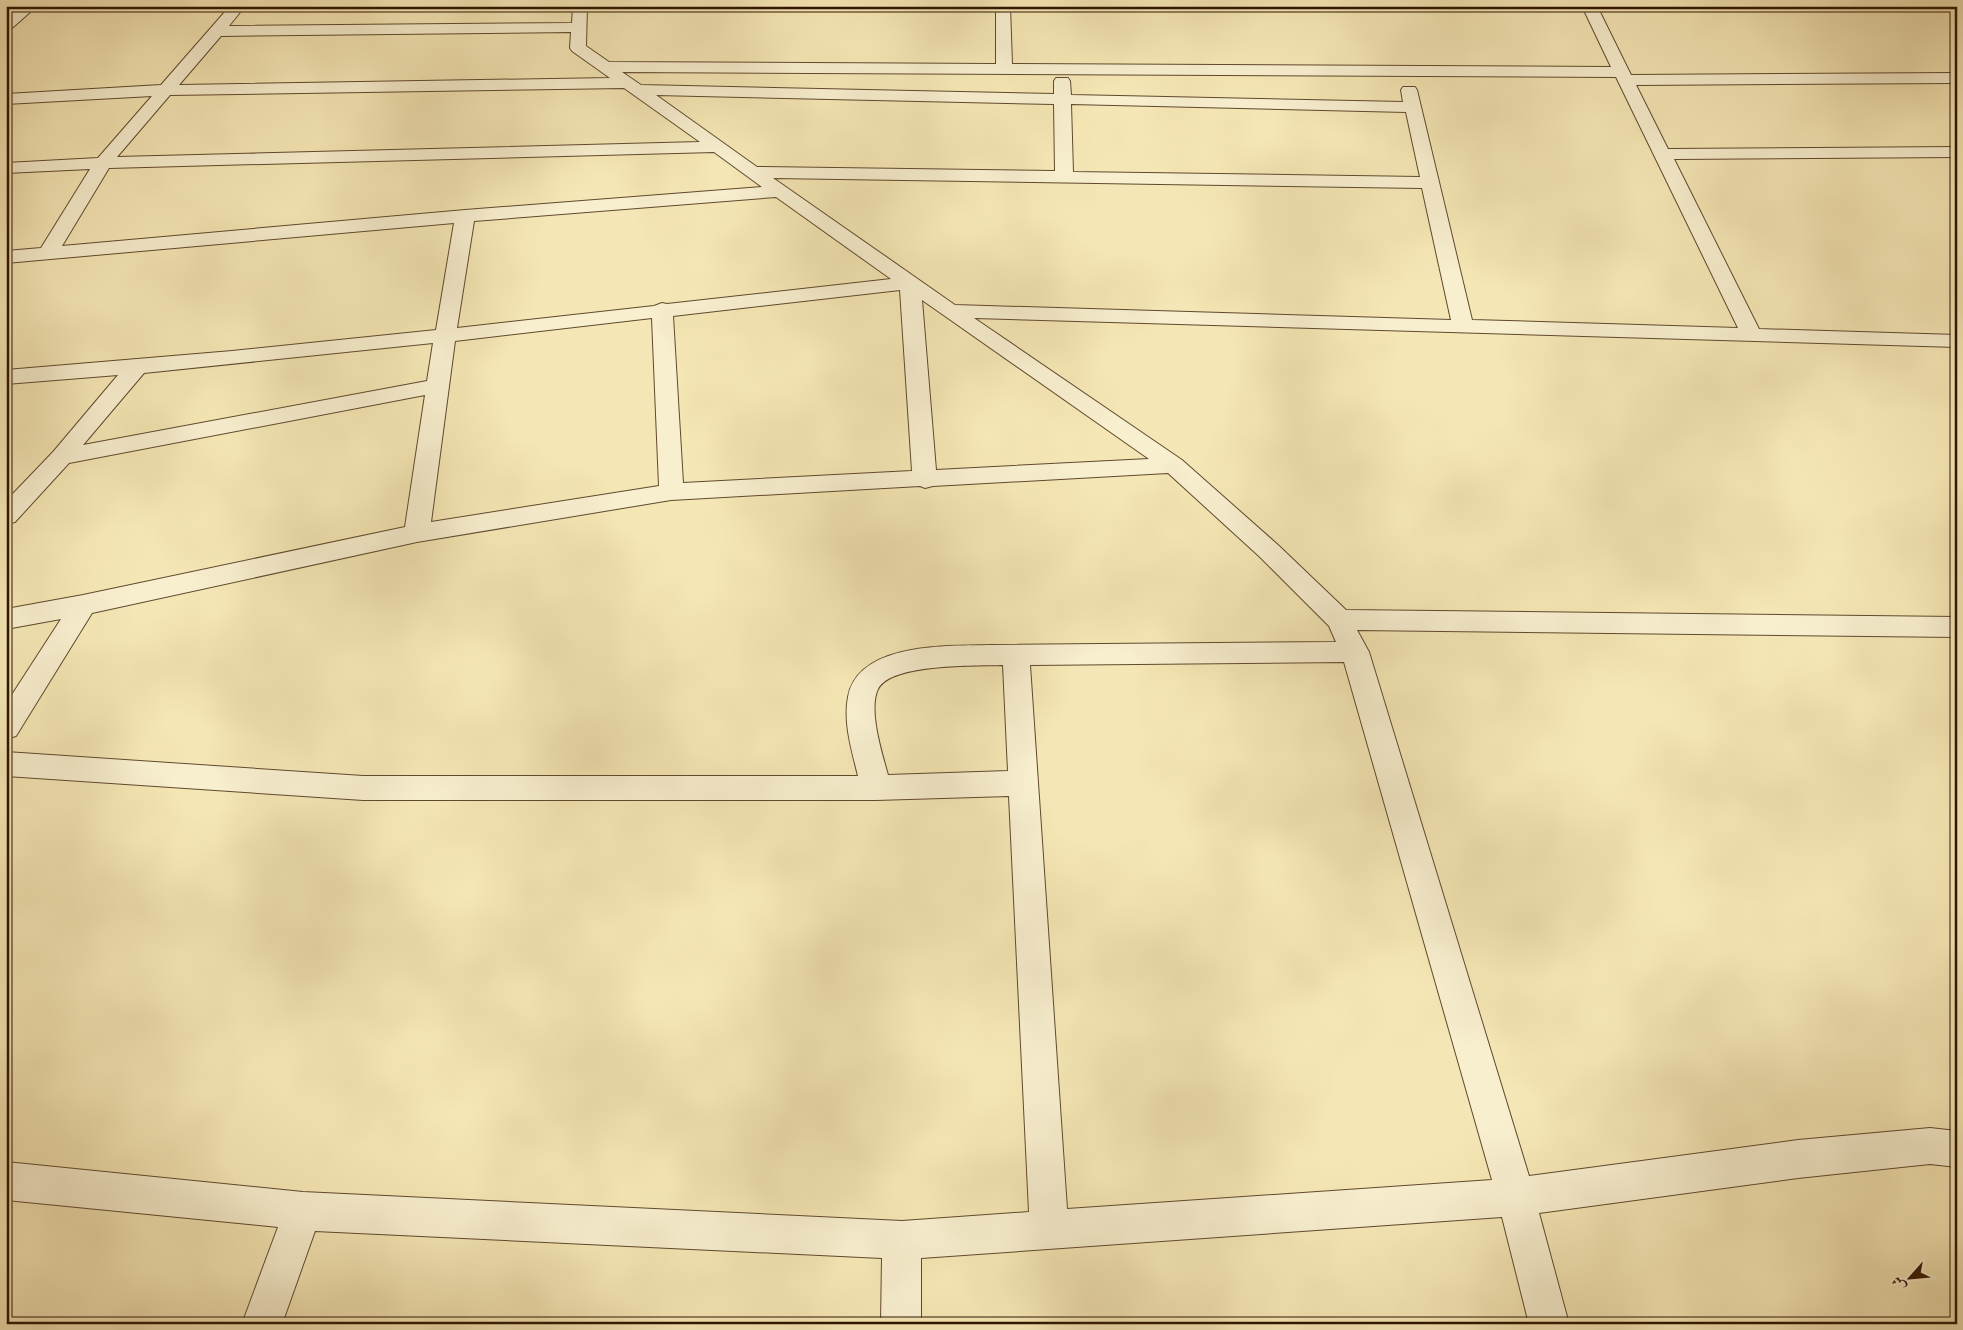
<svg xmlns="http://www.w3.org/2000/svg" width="1963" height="1330" font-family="Vollkorn,Amiri,serif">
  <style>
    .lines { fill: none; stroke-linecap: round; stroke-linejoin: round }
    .street-casing { stroke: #60492d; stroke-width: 2 }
    .street { fill: #f8efcf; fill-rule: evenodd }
  </style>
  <rect width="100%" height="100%" fill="#f5e7b5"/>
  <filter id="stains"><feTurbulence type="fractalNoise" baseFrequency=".004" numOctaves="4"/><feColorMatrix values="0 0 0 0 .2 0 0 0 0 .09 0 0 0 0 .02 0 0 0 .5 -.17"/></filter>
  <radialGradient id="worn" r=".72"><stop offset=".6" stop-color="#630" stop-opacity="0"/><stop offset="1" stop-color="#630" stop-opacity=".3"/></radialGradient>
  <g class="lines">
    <defs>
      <g id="street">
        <path d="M21,6H37L11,29L6,30V18Z"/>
        <path d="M230,6H245L229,26L572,23L573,6H587L586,46L609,62L996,64V6H1010L1012,64L1611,67L1582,6H1597L1631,75L1957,73V83L1636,85L1668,149L1957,147V157L1674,159L1759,329L1957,335V347L974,318L1182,460L1278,545L1346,610L1957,617V637L1357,630L1369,652L1529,1176L1798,1140L1930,1128L1957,1131V1167L1930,1164L1798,1178L1539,1213L1569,1324H1529L1502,1217L921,1258V1324H881L882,1258L315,1231L282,1324H242L278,1227L6,1200V1162L303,1192L902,1221L1029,1212L1009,796L876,800H363L6,776V752L363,776H858C852,751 843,723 848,697C858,642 948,646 991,645L1336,642L1329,626L1260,557L1168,473L933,486L925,488L920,486L671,500L417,542L92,613L16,736L6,739V704L61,619L6,629V609L83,595L405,527L425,395L69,463L15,522L6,524V501L53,452L118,375L6,384V370L232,351L436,330L454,223L6,263V251L41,248L90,169L6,173V163L98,158L152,96L6,104V94L161,85ZM571,32L570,48L572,51L610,78L179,85L221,36ZM622,72L1616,77L1738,328L1472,320L1417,90L1415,87H1403L1401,90L1403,102L1071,95L1070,81L1068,78H1056L1054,81V94L641,85ZM624,88L700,142L117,157L170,95ZM656,95L1054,104L1055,171L757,167ZM1071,104L1406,112L1420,177L1073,172ZM714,152L762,187L465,210L62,246L109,168ZM773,178L1422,188L1451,320L955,305ZM776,197L891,279L667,304L662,303L654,306L457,328L474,221ZM900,290L912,471L683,483L673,316ZM922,300L1149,459L936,470ZM652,318L659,486L431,522L455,341ZM433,343L427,381L83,445L144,373ZM1344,662L1492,1180L1067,1209L1030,665ZM1003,665L1008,771L888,775C882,753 868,710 878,689C891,663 976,666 1003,665Z"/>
      </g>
    </defs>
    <use href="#street" class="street-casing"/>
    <use href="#street" class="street"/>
  </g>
  <rect width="1963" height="1330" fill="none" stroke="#f5e7b5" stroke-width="25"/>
  <rect x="8" y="8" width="1948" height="1315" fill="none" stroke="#2f1400" stroke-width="2.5"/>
  <rect x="12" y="12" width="1938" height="1305" fill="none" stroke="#2f1400"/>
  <g transform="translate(1910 1278) rotate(243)" stroke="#f8efcf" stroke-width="4" paint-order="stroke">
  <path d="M0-4L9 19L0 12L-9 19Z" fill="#2f1400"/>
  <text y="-8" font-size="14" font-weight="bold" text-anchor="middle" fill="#2f1400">ش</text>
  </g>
  <rect width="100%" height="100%" filter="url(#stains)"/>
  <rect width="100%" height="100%" fill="url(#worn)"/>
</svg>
